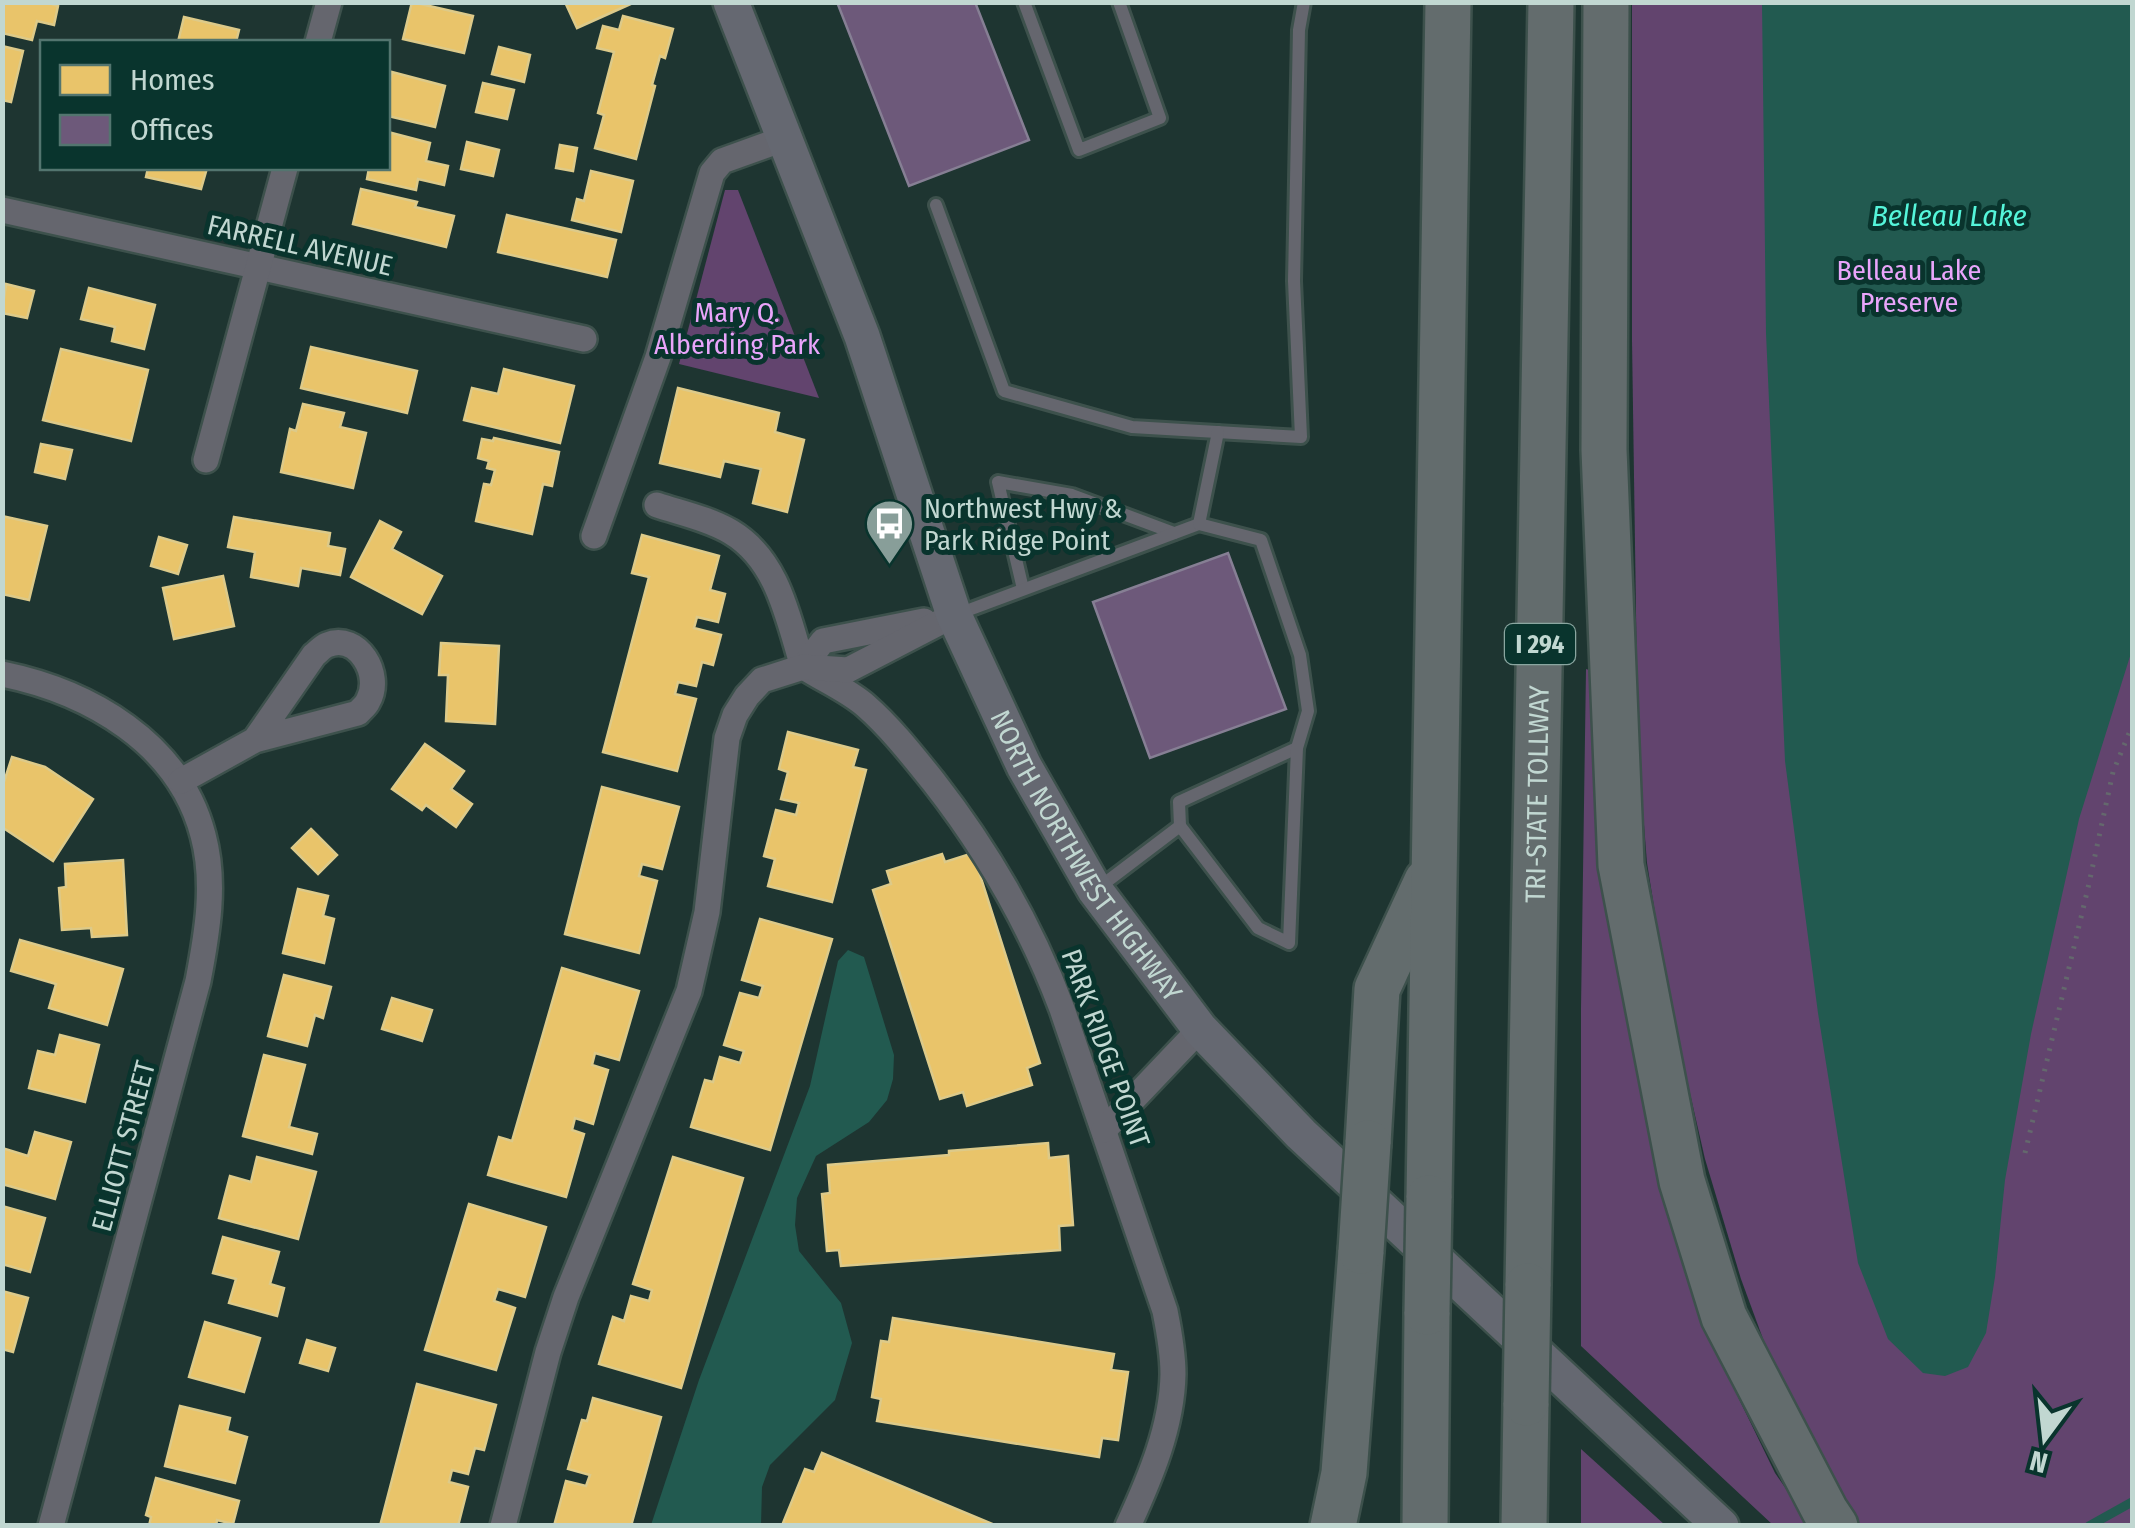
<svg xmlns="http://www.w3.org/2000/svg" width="2135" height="1528" font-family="'Fira Sans Condensed',sans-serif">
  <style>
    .green { fill: #62446e }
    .water { fill: #225a50 }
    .homes { fill: #e9c46a; stroke: #ddca89; stroke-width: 2.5 }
    .offices { fill: #6d597a; stroke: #867f94; stroke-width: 2.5 }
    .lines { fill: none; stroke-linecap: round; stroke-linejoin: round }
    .stream { stroke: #225a50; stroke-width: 9 }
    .lane-casing { stroke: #3d514c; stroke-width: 18 }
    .street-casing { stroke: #3d514c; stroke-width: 30 }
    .secondary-casing { stroke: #3d514c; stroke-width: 40 }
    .highway-casing { stroke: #3d514c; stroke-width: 50 }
    .path { stroke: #64686d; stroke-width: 5; stroke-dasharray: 2.5 8; stroke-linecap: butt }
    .lane { stroke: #65666e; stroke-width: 12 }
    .street { stroke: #65666e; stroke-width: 25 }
    .secondary { stroke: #656871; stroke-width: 35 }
    .highway { stroke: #636c6d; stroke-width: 45 }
    .highway-bridge-casing { stroke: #3d514c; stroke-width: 50; stroke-linecap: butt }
    .highway-bridge { stroke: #636c6d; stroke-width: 45 }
    .labels { text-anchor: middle; stroke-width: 10; stroke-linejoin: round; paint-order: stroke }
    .shield { fill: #09342d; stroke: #8aa6a0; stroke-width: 2.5 }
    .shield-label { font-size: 25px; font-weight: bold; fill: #c1d7d1 }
    .street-label { font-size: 28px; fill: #c1d7d1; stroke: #09342d }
    .park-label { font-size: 28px; fill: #e9a5fb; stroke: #09342d }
    .poi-label { font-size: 28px; fill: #c1d7d1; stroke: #09342d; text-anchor: start }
    .water-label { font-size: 30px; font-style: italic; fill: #55f5da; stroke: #09342d }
  </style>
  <rect width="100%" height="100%" fill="#1e3531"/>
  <g class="green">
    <path d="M1632,3H2132V1525H1857L1780,1385L1741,1279L1705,1159L1670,1006L1647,863L1638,748L1632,340Z"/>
    <path d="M725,190H738L819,398L679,364Z"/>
    <path d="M1586,669L1592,671L1696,1289L1739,1399L1775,1473L1811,1525H1773L1581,1346V1008Z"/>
    <path d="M1581,1449L1665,1525H1581Z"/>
  </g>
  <g class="water">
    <path d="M1762,3H2132V650L2079,819L2031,1034L2005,1180L1995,1277L1986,1333L1968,1367L1945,1376L1923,1373L1888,1339L1858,1263L1818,1013L1785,761L1766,333Z"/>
    <path d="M848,950L864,957L894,1055L893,1079L887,1100L869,1122L816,1156L797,1198L795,1225L799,1251L841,1303L852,1343L835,1400L770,1465L762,1487L761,1525H651L699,1380L810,1086L838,961Z"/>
  </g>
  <g class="homes">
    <path d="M2,2H46L58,6L54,25L37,21L32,40L2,33Z"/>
    <path d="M412,2L473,16L464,53L403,39Z"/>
    <path d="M565,2H635L577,28Z"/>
    <path d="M623,16L673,29L665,58L660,56L652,85L655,86L636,159L595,148L604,115L598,113L614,52L597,48L603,26L619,30Z"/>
    <path d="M184,17L239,30L236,42H178Z"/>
    <path d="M2,46L23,51L11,102L2,100Z"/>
    <path d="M499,47L530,55L524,82L492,74Z"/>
    <path d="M392,72L445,86L435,127L388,116V91Z"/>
    <path d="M483,83L514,90L507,119L476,112Z"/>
    <path d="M388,132L430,143L426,161L448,166L444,185L418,179L416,190L367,179L369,168H388Z"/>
    <path d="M467,142L499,150L493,176L461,169Z"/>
    <path d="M560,145L577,148L573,171L556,168Z"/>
    <path d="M148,168H207L201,189L146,177Z"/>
    <path d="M591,171L633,181L621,232L572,220L577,199L584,201Z"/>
    <path d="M361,189L417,202L415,207L454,216L446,247L353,224Z"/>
    <path d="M507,215L616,240L607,277L498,252Z"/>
    <path d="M6,284L34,291L27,318L2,313Z"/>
    <path d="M89,288L155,305L144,349L112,341L115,327L81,319Z"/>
    <path d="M311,347L417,371L407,413L301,388Z"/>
    <path d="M61,349L148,370L131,441L43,420Z"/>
    <path d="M504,369L574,386L560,443L464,420L472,388L498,394Z"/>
    <path d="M678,388L779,413L775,432L804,440L787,512L753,503L761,469L724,461L720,477L660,463Z"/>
    <path d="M303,404L344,413L340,427L366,433L353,488L281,472L290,429L296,431Z"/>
    <path d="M494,438L559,452L552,486L543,484L532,534L476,521L484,484L491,485L495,470L487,468L489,461L478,458L482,439L493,441Z"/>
    <path d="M41,444L72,450L65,479L35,472Z"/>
    <path d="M2,516L47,526L29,600L2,594Z"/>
    <path d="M234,517L330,533L328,546L345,549L340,575L301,568L298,586L251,577L255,552L228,547Z"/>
    <path d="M380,521L401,532L392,549L442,576L422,614L351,577Z"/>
    <path d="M642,535L719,556L710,590L725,594L718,622L697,617L694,628L721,635L713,665L702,662L696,686L678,682L675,694L696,699L677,771L603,752L649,577L632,573Z"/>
    <path d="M159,537L187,545L178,574L151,566Z"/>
    <path d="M223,576L234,626L174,639L163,588Z"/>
    <path d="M441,643L499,646L495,724L446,721L448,675H439Z"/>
    <path d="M788,732L858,750L853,767L866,770L832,902L768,886L775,859L764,856L776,810L796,815L799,803L781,799L788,772L779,769Z"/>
    <path d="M425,744L464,771L451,789L472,804L456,827L426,805L422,810L392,789Z"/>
    <path d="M12,757L45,767L93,799L53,861L2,827V788Z"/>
    <path d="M602,787L679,807L662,869L642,864L639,876L657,881L639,953L565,934Z"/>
    <path d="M311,829L337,855L318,874L292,848Z"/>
    <path d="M973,853L1040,1063L1027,1068L1032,1085L967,1106L963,1092L940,1099L873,890L891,884L887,871L942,854L945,862Z"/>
    <path d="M123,860L127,935L92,937L91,928L62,930L59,888L66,887L65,864Z"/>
    <path d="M298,889L328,896L323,916L334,919L324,963L283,953Z"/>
    <path d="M760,919L832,939L770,1150L691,1127L705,1080L713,1082L720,1057L740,1063L744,1051L724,1045L740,993L759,998L763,986L742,980Z"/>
    <path d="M20,940L123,969L107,1025L49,1008L56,984L11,971Z"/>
    <path d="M562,968L639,991L619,1060L595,1053L592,1065L608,1070L593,1124L575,1118L572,1130L584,1134L566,1197L488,1175L499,1137L512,1141Z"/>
    <path d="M284,975L331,987L323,1018L315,1015L307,1046L268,1036Z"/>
    <path d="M392,998L432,1010L422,1041L382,1029Z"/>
    <path d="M60,1035L99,1045L85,1102L29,1088L38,1051L55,1055Z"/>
    <path d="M264,1055L305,1065L289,1127L317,1134L312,1154L243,1136Z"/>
    <path d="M35,1132L71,1142L55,1199L2,1184V1148L28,1156Z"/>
    <path d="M1048,1143L1049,1158L1068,1156L1073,1225L1059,1226L1060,1250L841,1266L839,1250L827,1251L822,1194L830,1193L828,1165L949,1155V1151Z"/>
    <path d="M257,1157L316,1172L298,1239L219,1218L230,1176L251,1182Z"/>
    <path d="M673,1157L743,1178L681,1388L599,1364L613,1317L624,1321L631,1296L649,1301L652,1290L633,1284Z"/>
    <path d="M469,1204L546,1227L525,1297L498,1289L494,1301L515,1308L496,1370L425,1350Z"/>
    <path d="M2,1206L45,1218L30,1272L2,1264Z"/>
    <path d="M223,1237L279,1252L270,1284L284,1288L277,1316L229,1303L236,1279L213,1273Z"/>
    <path d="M2,1291L28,1298L13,1352L2,1349Z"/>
    <path d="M893,1318L1114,1354L1111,1370L1128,1372L1118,1440L1102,1438L1099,1457L877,1421L881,1399L872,1397L881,1341L889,1342Z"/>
    <path d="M205,1322L260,1338L244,1392L189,1377Z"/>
    <path d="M307,1340L335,1348L328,1371L300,1363Z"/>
    <path d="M417,1384L496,1405L484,1450L475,1448L468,1474L452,1470L449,1482L468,1487L458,1526H380Z"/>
    <path d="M593,1398L661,1417L631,1526H554L566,1481L586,1486L590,1475L568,1469L582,1420L587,1421Z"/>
    <path d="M180,1406L230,1418L227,1431L247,1437L235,1483L165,1466Z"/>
    <path d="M822,1453L997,1526H790L783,1523L805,1469L814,1472Z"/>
    <path d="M156,1478L239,1501L233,1524L217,1520L216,1526H149L151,1517L146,1515Z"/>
  </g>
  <g class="offices">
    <path d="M837,2H975L1029,140L909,186Z"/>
    <path d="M1228,553L1286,709L1150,758L1093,602Z"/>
  </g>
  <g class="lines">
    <path class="stream" d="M2089,1526L2132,1502"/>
    <defs>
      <g id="lane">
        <path d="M1024,2L1079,150L1160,118L1119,2"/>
        <path d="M936,205L1004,391L1132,427L1301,437L1294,281L1299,30L1304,2"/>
        <path d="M1023,589L998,482L1072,495L1174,533"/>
        <path d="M958,614L1199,524"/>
        <path d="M1180,826L1179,802L1297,748"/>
        <path d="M1097,889L1180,826L1258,928L1289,943L1297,748L1308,711L1300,655L1261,540L1199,524L1218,432"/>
      </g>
      <g id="street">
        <path d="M318,42L329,2"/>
        <path d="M2,210L584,339"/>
        <path d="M206,460L285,168"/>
        <path d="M657,505C681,513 709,519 731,532C778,560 788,618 803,667"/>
        <path d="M594,536L658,357L712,173L722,161L786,138"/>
        <path d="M803,667L823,641L924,621"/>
        <path d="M807,669C826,681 849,691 866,706C891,728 912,755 933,781C987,850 1031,926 1062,1009L1165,1311C1169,1331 1173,1352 1173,1374C1172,1427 1150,1478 1128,1526"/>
        <path d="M2,674C90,692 179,743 203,835C216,883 207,934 198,981L51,1526"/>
        <path d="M181,781L255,740L358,713C361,709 366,706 368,701C383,675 358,632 327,645C322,647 318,652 314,655L255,740"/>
        <path d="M1104,1130L1200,1029"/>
        <path d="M503,1526L548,1352L566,1297L689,991L707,912L727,738L735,715L747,696L762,680L803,667L848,670L954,615"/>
      </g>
      <g id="secondary">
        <path id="s1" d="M731,2L862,336L954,615L1024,766L1095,890L1200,1029L1301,1134L1721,1526"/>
      </g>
      <g id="highway">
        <path d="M1606,2L1604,450L1621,865L1682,1181L1724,1317L1825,1511L1835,1526"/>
        <path d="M1368,1143L1377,989L1427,881"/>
        <path d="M1429,1198L1448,2"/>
        <path id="s2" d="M1528,1286L1551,2"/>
        <path d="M1333,1526L1344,1473L1361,1251"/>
        <path d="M1425,1526L1427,1312"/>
        <path d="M1524,1526L1526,1403"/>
      </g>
    </defs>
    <use href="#lane" class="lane-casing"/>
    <use href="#street" class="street-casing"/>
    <use href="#secondary" class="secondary-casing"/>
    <use href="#highway" class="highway-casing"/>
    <path class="path" d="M2025,1153L2088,888L2113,772L2132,726"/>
    <use href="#lane" class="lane"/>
    <use href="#street" class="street"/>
    <use href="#secondary" class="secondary"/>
    <use href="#highway" class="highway"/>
    <defs>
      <g id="highway-bridge">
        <path d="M1361,1251L1368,1143"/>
        <path d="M1427,1312L1429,1198"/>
        <path d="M1526,1403L1528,1286"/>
      </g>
    </defs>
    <use href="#highway-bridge" class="highway-bridge-casing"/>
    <use href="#highway-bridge" class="highway-bridge"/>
  </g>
  <defs>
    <symbol id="bus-pin" viewBox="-11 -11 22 30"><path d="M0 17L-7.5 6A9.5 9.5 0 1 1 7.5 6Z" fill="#889e99" stroke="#09342d"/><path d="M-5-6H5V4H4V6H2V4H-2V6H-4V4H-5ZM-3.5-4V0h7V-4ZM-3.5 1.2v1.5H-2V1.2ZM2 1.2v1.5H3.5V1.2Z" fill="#fff"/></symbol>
  </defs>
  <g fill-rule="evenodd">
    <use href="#bus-pin" x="862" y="496" width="55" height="75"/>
  </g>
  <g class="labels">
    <rect class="shield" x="1505" y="624" width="70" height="40" rx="8"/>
    <g class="shield-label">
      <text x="1540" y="653">I 294</text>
    </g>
    <g class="street-label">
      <text transform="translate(300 245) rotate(13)" y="10">FARRELL AVENUE</text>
      <text dy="10" stroke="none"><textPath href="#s2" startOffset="492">TRI-STATE TOLLWAY</textPath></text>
      <text dy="10" stroke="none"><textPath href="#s1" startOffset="928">NORTH NORTHWEST HIGHWAY</textPath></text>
      <text transform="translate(1106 1048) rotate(70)" y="10">PARK RIDGE POINT</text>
      <text transform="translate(123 1146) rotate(-75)" y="10">ELLIOTT STREET</text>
    </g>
    <g class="park-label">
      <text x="1909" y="280">Belleau Lake<tspan x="1909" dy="32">Preserve</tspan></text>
      <text x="737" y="322">Mary Q.<tspan x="737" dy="32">Alberding Park</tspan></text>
    </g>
    <g class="poi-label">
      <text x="924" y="518">Northwest Hwy &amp;<tspan x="924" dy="32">Park Ridge Point</tspan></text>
    </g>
    <g class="water-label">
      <text x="1949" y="226">Belleau Lake</text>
    </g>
  </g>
  <rect width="2135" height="1528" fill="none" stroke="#c1d7d1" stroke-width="10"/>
  <rect x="40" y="40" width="350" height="130" fill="#09342d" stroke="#53756f" stroke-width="2.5"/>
  <rect x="60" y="65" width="50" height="30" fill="#e9c46a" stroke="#53756f" stroke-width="2.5"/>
  <text x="130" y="90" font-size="30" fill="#c1d7d1">Homes</text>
  <rect x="60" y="115" width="50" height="30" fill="#6d597a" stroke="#53756f" stroke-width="2.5"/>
  <text x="130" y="140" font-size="30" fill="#c1d7d1">Offices</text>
  <g transform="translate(2045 1438) rotate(195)" stroke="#09342d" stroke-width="8" paint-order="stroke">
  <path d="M0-8L18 38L0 25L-18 38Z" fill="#c1d7d1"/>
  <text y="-15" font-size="28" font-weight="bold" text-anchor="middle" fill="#c1d7d1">N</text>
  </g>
</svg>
